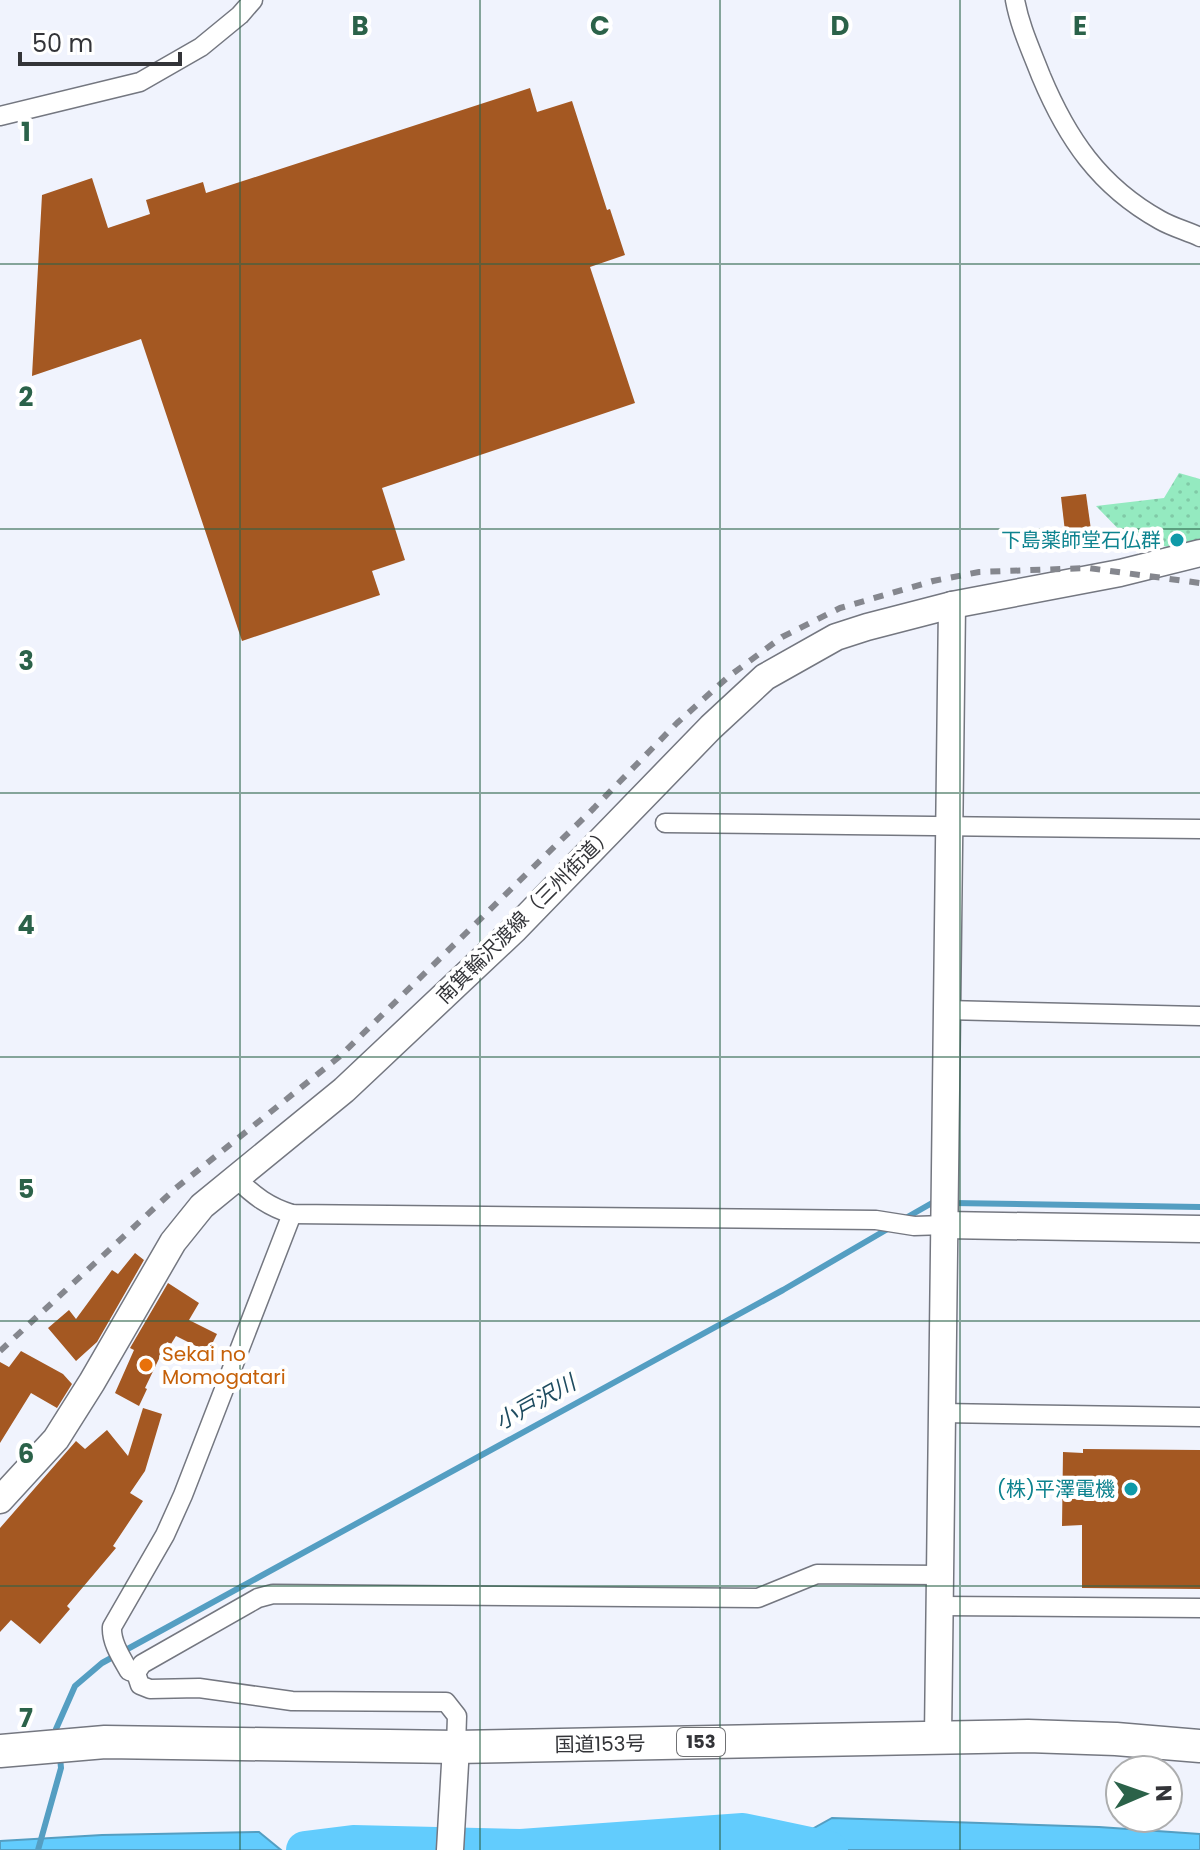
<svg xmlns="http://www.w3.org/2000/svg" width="1200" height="1850" font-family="Poppins,'Noto Sans JP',sans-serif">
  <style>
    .grass { fill: url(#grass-dots) }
    .water { fill: #62ccfd; stroke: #549ec2; stroke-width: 2 }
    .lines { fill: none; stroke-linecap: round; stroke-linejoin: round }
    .stream { stroke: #549ec2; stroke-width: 6 }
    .river { stroke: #62ccfd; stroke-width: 38 }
    .building { fill: #a45822 }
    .street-casing { stroke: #747780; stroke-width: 21 }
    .secondary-casing { stroke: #747780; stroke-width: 29 }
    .highway-casing { stroke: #747780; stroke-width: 35 }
    .street { stroke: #fff; stroke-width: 18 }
    .secondary { stroke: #fff; stroke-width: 26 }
    .highway { stroke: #fff; stroke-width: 32 }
    .rail { stroke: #85878e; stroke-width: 6; stroke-dasharray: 10 10; stroke-linecap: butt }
    .grid { fill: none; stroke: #2b6249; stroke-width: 2; stroke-opacity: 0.55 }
    .culture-dot { fill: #0f9aa8; stroke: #fff; stroke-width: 3 }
    .food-dot { fill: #e8710a; stroke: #fff; stroke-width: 3 }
    .labels { text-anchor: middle; stroke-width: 8; stroke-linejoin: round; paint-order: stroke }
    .shield { fill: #fff; stroke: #707174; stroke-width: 2 }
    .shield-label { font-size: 18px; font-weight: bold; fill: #333438 }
    .culture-label { font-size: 20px; fill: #0d838f; stroke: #fff; text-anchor: end }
    .street-label { font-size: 20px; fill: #333438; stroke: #fff }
    .food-label { font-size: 20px; fill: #c56008; stroke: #fff; text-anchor: start }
    .water-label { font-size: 22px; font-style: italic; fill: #1f4c60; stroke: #fff }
    .grid-label { font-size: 26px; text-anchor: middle; font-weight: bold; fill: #2b6249; stroke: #fff; stroke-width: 8; stroke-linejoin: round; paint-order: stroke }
  </style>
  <defs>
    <pattern id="grass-dots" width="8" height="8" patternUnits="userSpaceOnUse" patternTransform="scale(2)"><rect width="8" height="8" fill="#94eac0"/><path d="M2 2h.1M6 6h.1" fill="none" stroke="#80c9a6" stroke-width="1.8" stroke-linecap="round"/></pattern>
  </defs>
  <rect width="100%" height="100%" fill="#f0f3fd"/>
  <path class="grass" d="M1179,473L1200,479V541L1169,547L1129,540L1096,506L1164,498Z"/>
  <g class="water">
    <path d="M832,1818L1099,1827L1200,1834V1850H783L787,1843Z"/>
    <path d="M259,1832L281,1850H0V1841L102,1835Z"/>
  </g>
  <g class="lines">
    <g class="stream">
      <path d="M952,1203L1200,1207"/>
      <path d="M904,1219L932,1203H936"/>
      <path d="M57,1738L56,1729L75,1686L102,1663L783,1290L891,1227"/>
      <path d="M38,1850L61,1768L60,1757"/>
    </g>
    <path class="river" d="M305,1850L353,1844L521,1848L743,1832L829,1850"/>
  </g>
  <g class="building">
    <path d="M530,88L537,112L572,101L607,210L610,209L625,255L590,267L635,403L382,488L405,560L372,571L380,595L242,641L141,339L32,376L42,195L92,178L108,228L150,214L146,200L203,182L206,193Z"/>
    <path d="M1086,494L1092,537L1066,540L1061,497Z"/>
    <path d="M135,1253L144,1260L97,1342L76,1361L48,1328L69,1310L76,1319L112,1270L118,1274Z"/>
    <path d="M168,1283L199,1303L189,1320L217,1334L208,1352L176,1336L171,1344L167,1342L145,1388L147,1389L139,1406L115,1393L134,1350L130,1348Z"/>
    <path d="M21,1351L63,1374L72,1384L57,1408L31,1393L0,1443V1362L9,1367Z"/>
    <path d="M143,1408L162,1414L145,1471L130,1493L143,1501L113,1546L116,1548L67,1606L70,1609L40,1644L11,1620L0,1632V1528L76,1441L85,1449L107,1430L128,1456Z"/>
    <path d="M1083,1449L1200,1450V1589L1082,1588V1525L1062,1526L1063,1452L1083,1453Z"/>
  </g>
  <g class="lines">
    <defs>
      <g id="street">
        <path d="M1015,0C1020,27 1031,50 1041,76C1067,138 1099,186 1160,220C1172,227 1187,231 1200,237"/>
        <path d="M0,116L140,82L201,47L240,15L253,0"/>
        <path d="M665,823L1200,829"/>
        <path d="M946,1010L1200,1016"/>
        <path d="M237,1179C254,1196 269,1207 292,1214L876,1220L914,1226L945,1225"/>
        <path d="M941,1413L1200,1417"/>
        <path d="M939,1606L1200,1608"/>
        <path d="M136,1673L129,1671C121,1657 111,1642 112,1627L165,1535L183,1495L292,1214"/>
        <path d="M456,1747L457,1716L446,1702L292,1701L199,1688L150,1689L140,1685L136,1673L142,1664L258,1598L273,1594L758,1598L817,1574L939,1575"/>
      </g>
      <g id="secondary">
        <path d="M945,1225L1200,1229"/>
        <path d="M0,1500L56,1439L92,1382L173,1242L202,1206L344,1090L515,929L711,727L765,677L836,637L867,627L952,605L1120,573L1200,553"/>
        <path d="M938,1737L952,605"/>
        <path d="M450,1850L456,1747"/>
      </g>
      <path id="highway" d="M0,1751L105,1742L456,1747L1028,1736L1116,1739L1200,1746"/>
    </defs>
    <use href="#street" class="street-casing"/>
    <use href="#secondary" class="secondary-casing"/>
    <use href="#highway" class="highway-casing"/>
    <use href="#street" class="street"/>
    <use href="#secondary" class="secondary"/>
    <use href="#highway" class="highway"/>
    <path class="rail" d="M0,1351L176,1188L339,1057L594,808L677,723L728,677L782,637L840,608L933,581L979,572L1088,568L1200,583"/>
  </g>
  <path class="grid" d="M240,0V1850M480,0V1850M720,0V1850M960,0V1850M0,264H1200M0,529H1200M0,793H1200M0,1057H1200M0,1321H1200M0,1586H1200"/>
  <g class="culture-dot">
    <circle cx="1177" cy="540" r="8"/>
    <circle cx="1131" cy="1489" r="8"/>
  </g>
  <circle class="food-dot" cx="146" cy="1365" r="8"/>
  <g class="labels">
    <rect class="shield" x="677" y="1728" width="48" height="28" rx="6"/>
    <g class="shield-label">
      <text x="701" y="1748">153</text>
    </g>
    <g class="culture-label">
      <text x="1161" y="547">下島薬師堂石仏群</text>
      <text x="1115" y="1496">(株)平澤電機</text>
    </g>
    <g class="street-label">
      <text transform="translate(525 915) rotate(-45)" y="7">南箕輪沢渡線（三州街道）</text>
      <text transform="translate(600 1744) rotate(-1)" y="7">国道153号</text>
    </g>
    <g class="food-label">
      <text x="162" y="1361">Sekai no<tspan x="162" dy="23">Momogatari</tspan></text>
    </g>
    <g class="water-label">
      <text transform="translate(535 1402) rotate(-29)" y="8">小戸沢川</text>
    </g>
  </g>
  <g class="grid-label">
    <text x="360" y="35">B</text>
    <text x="600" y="35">C</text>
    <text x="840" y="35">D</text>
    <text x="1080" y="35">E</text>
    <text x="26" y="141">1</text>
    <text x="26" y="406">2</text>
    <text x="26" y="670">3</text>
    <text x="26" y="934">4</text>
    <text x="26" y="1198">5</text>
    <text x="26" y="1463">6</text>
    <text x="26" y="1727">7</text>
  </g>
  <g transform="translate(1144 1794) rotate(88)"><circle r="38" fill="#ffffff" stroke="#adaeaf" stroke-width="2"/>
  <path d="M0-6L14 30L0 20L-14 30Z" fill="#2b6249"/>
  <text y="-12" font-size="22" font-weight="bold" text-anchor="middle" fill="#333438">N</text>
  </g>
  <path d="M20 52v12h160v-12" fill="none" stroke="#333438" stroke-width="4"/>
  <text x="32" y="52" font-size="24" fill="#333438" stroke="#ffffff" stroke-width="6" paint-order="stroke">50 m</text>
</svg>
